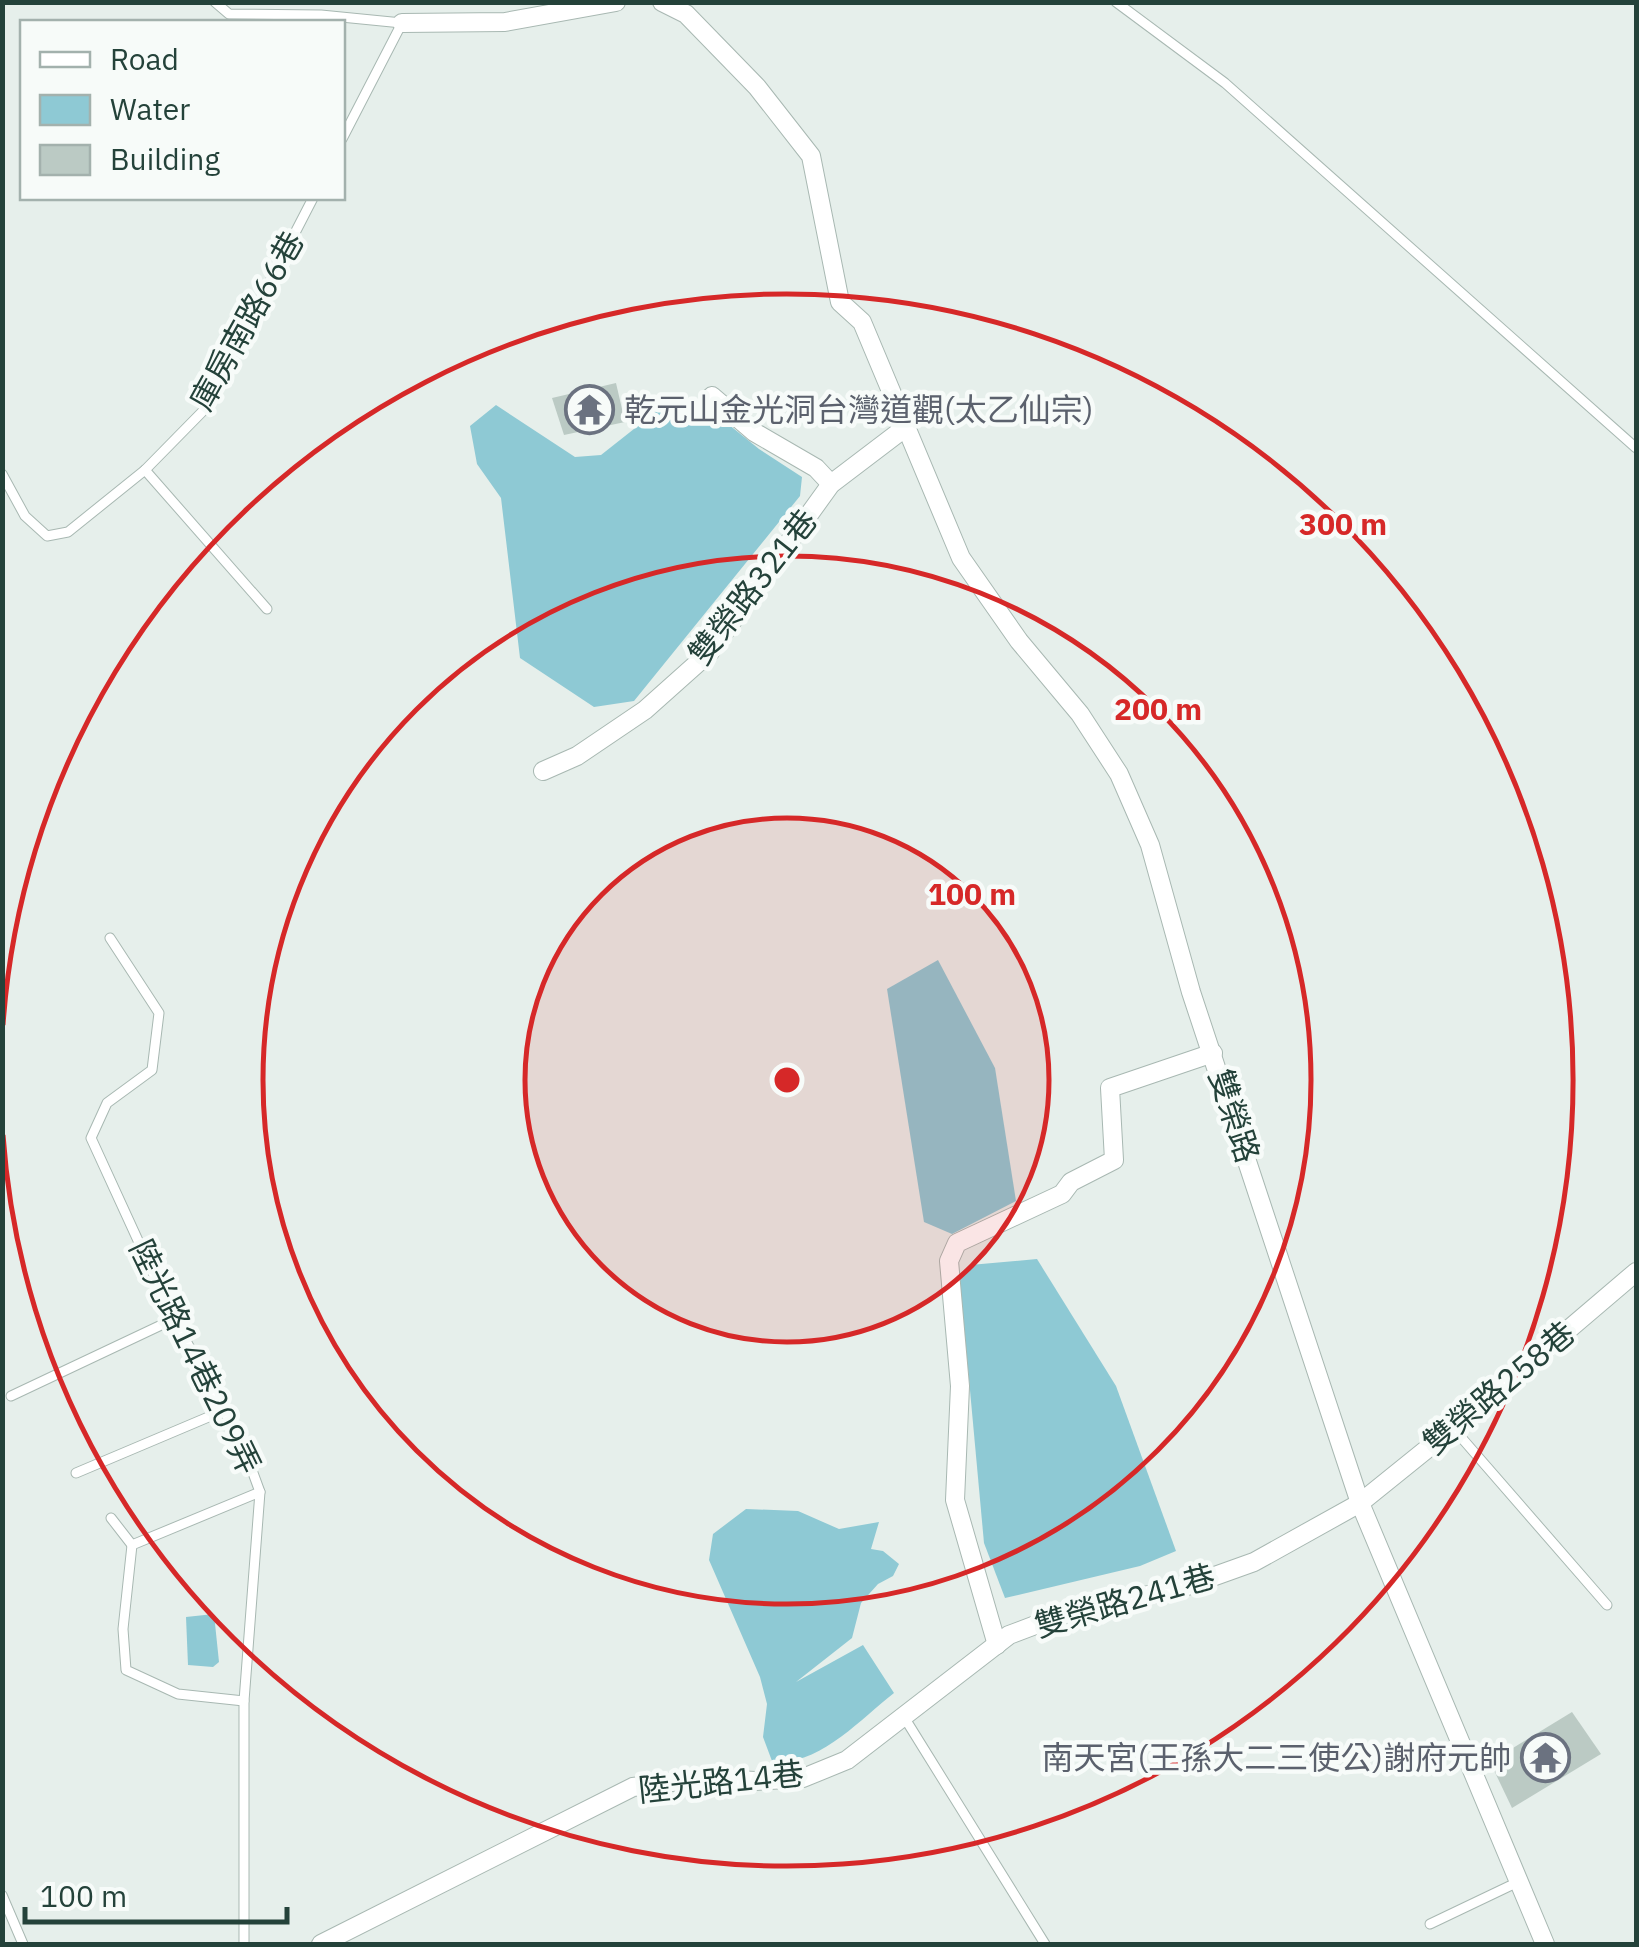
<svg xmlns="http://www.w3.org/2000/svg" width="1639" height="1947" font-family="'IBM Plex Sans','Noto Sans TC',sans-serif">
  <style>
    .water { fill: #8ec9d4 }
    .building { fill: #bbcac4 }
    .lines { fill: none; stroke-linecap: round; stroke-linejoin: round }
    .service-casing { stroke: #a8b8b2; stroke-width: 11 }
    .minor-casing { stroke: #a8b8b2; stroke-width: 20 }
    .service { stroke: #fff; stroke-width: 9 }
    .minor { stroke: #fff; stroke-width: 18 }
    .ring { fill: none; stroke: #d62828; stroke-width: 5 }
    .labels { text-anchor: middle; stroke-width: 9; stroke-linejoin: round; paint-order: stroke }
    .street-label { font-size: 32px; fill: #24423a; stroke: #f7fbf9 }
    .worship-label { font-size: 32px; fill: #5b616d; stroke: #f7fbf9; text-anchor: start }
    .centre { fill: #d62828; stroke: #f7fbf9; stroke-width: 5 }
    .ring-label { font-size: 30px; text-anchor: middle; font-weight: bold; fill: #d62828; stroke: #f7fbf9; stroke-width: 9; stroke-linejoin: round; paint-order: stroke }
  </style>
  <rect width="100%" height="100%" fill="#e6efeb"/>
  <g class="water">
    <path d="M697,399L759,449L802,477L800,496L634,701L594,707L520,658L501,498L477,464L470,426L496,405L575,457L601,455L658,410Z"/>
    <path d="M938,960L995,1068L1016,1201L952,1234L924,1222L887,989Z"/>
    <path d="M1037,1259L1116,1386L1176,1551L1140,1566L1005,1598L984,1543L960,1281L970,1265Z"/>
    <path d="M746,1509L798,1511L839,1529L879,1522L871,1549L883,1551L899,1564L893,1576L878,1584L861,1603L852,1638L796,1682L863,1645L894,1693C859,1720 819,1767 772,1761L763,1737L767,1704L760,1677L709,1560L713,1534Z"/>
    <path d="M214,1614L219,1662L213,1667L188,1665L186,1617Z"/>
  </g>
  <g class="building">
    <path d="M616,383L625,422L564,435L552,398Z"/>
    <path d="M1572,1712L1601,1754L1512,1808L1490,1762Z"/>
  </g>
  <g class="lines">
    <defs>
      <g id="service">
        <path d="M215,2L229,14L321,15L402,23L342,139"/>
        <path d="M1116,2L1225,83L1636,448"/>
        <path d="M145,470L267,609"/>
        <path d="M2,474L25,516L47,536L68,532L145,470L203,411L313,198"/>
        <path d="M110,938L159,1013L152,1070L107,1103L91,1138L174,1319L242,1443L260,1492L244,1701V1944"/>
        <path d="M11,1396L174,1319"/>
        <path d="M1453,1428L1607,1605"/>
        <path d="M76,1473L225,1410"/>
        <path d="M111,1518L132,1545"/>
        <path d="M244,1701L178,1694L126,1670L123,1629L132,1545L260,1492"/>
        <path d="M904,1717L1045,1944"/>
        <path d="M2,1895L23,1944"/>
        <path d="M1430,1924L1518,1882"/>
      </g>
      <g id="minor">
        <path d="M662,2L686,14L757,87L811,156L840,302L862,322L961,558L1019,641L1080,714L1119,774L1150,845L1191,992L1360,1503L1545,1944"/>
        <path d="M402,23L505,22L616,2"/>
        <path d="M712,396L754,432L816,468L831,484"/>
        <path d="M543,771L577,756L645,710L710,652L831,484L906,427"/>
        <path d="M997,1645L955,1500L960,1386L949,1261L957,1243L1062,1194L1071,1182L1114,1160L1110,1088L1213,1053"/>
        <path d="M321,1944L633,1787L702,1778L755,1781L803,1778L847,1760L1009,1635L1088,1605L1173,1591L1254,1562L1360,1503L1453,1428L1636,1272"/>
      </g>
    </defs>
    <use href="#service" class="service-casing"/>
    <use href="#minor" class="minor-casing"/>
    <use href="#service" class="service"/>
    <use href="#minor" class="minor"/>
  </g>
  <circle cx="787" cy="1080" r="262" fill="#d62828" fill-opacity=".12"/>
  <g class="ring">
    <circle cx="787" cy="1080" r="262"/>
    <circle cx="787" cy="1080" r="524"/>
    <path d="M3 1025A786 786 0 1 1 3 1135"/>
  </g>
  <defs>
    <symbol id="temple-ring" viewBox="-11 -11 22 22"><circle r="9.5" fill="#f7fbf9" stroke="#6b7280" stroke-width="1.5"/><path d="M0-6L5-2H3V0L6.5 2.5H4V6H1.5V3h-3V6H-4V2.5H-6.5L-3 0V-2H-5Z" fill="#6b7280"/></symbol>
  </defs>
  <g fill-rule="evenodd">
    <use href="#temple-ring" x="562" y="382" width="55" height="55"/>
    <use href="#temple-ring" x="1518" y="1730" width="55" height="55"/>
  </g>
  <g class="labels">
    <g class="street-label">
      <text transform="translate(247 321) rotate(-61)" y="11">庫房南路66巷</text>
      <text transform="translate(753 587) rotate(-52)" y="11">雙榮路321巷</text>
      <text transform="translate(1234 1116) rotate(72)" y="11">雙榮路</text>
      <text transform="translate(195 1357) rotate(64)" y="11">陸光路14巷209弄</text>
      <text transform="translate(1499 1388) rotate(-40)" y="11">雙榮路258巷</text>
      <text transform="translate(1125 1601) rotate(-16)" y="11">雙榮路241巷</text>
      <text transform="translate(721 1782) rotate(-6)" y="11">陸光路14巷</text>
    </g>
    <g class="worship-label">
      <text x="624" y="421">乾元山金光洞台灣道觀(太乙仙宗)</text>
      <text x="1511" y="1769" text-anchor="end">南天宮(王孫大二三使公)謝府元帥</text>
    </g>
  </g>
  <circle cx="787" cy="1080" r="15" class="centre"/>
  <g class="ring-label">
    <text x="1343" y="535">300 m</text>
    <text x="1158" y="720">200 m</text>
    <text x="972" y="905">100 m</text>
  </g>
  <rect width="1639" height="1947" fill="none" stroke="#24423a" stroke-width="10"/>
  <rect x="20" y="20" width="325" height="180" fill="#f7fbf9" stroke="#a3b1ad" stroke-width="2.5"/>
  <rect x="40" y="52" width="50" height="15" fill="#ffffff" stroke="#a3b1ad" stroke-width="2.5"/>
  <text x="110" y="70" font-size="30" fill="#24423a">Road</text>
  <rect x="40" y="95" width="50" height="30" fill="#8ec9d4" stroke="#a3b1ad" stroke-width="2.5"/>
  <text x="110" y="120" font-size="30" fill="#24423a">Water</text>
  <rect x="40" y="145" width="50" height="30" fill="#bbcac4" stroke="#a3b1ad" stroke-width="2.5"/>
  <text x="110" y="170" font-size="30" fill="#24423a">Building</text>
  <path d="M25 1907v15h262v-15" fill="none" stroke="#24423a" stroke-width="5"/>
  <text x="40" y="1907" font-size="30" fill="#24423a" stroke="#f7fbf9" stroke-width="8" paint-order="stroke">100 m</text>
</svg>
